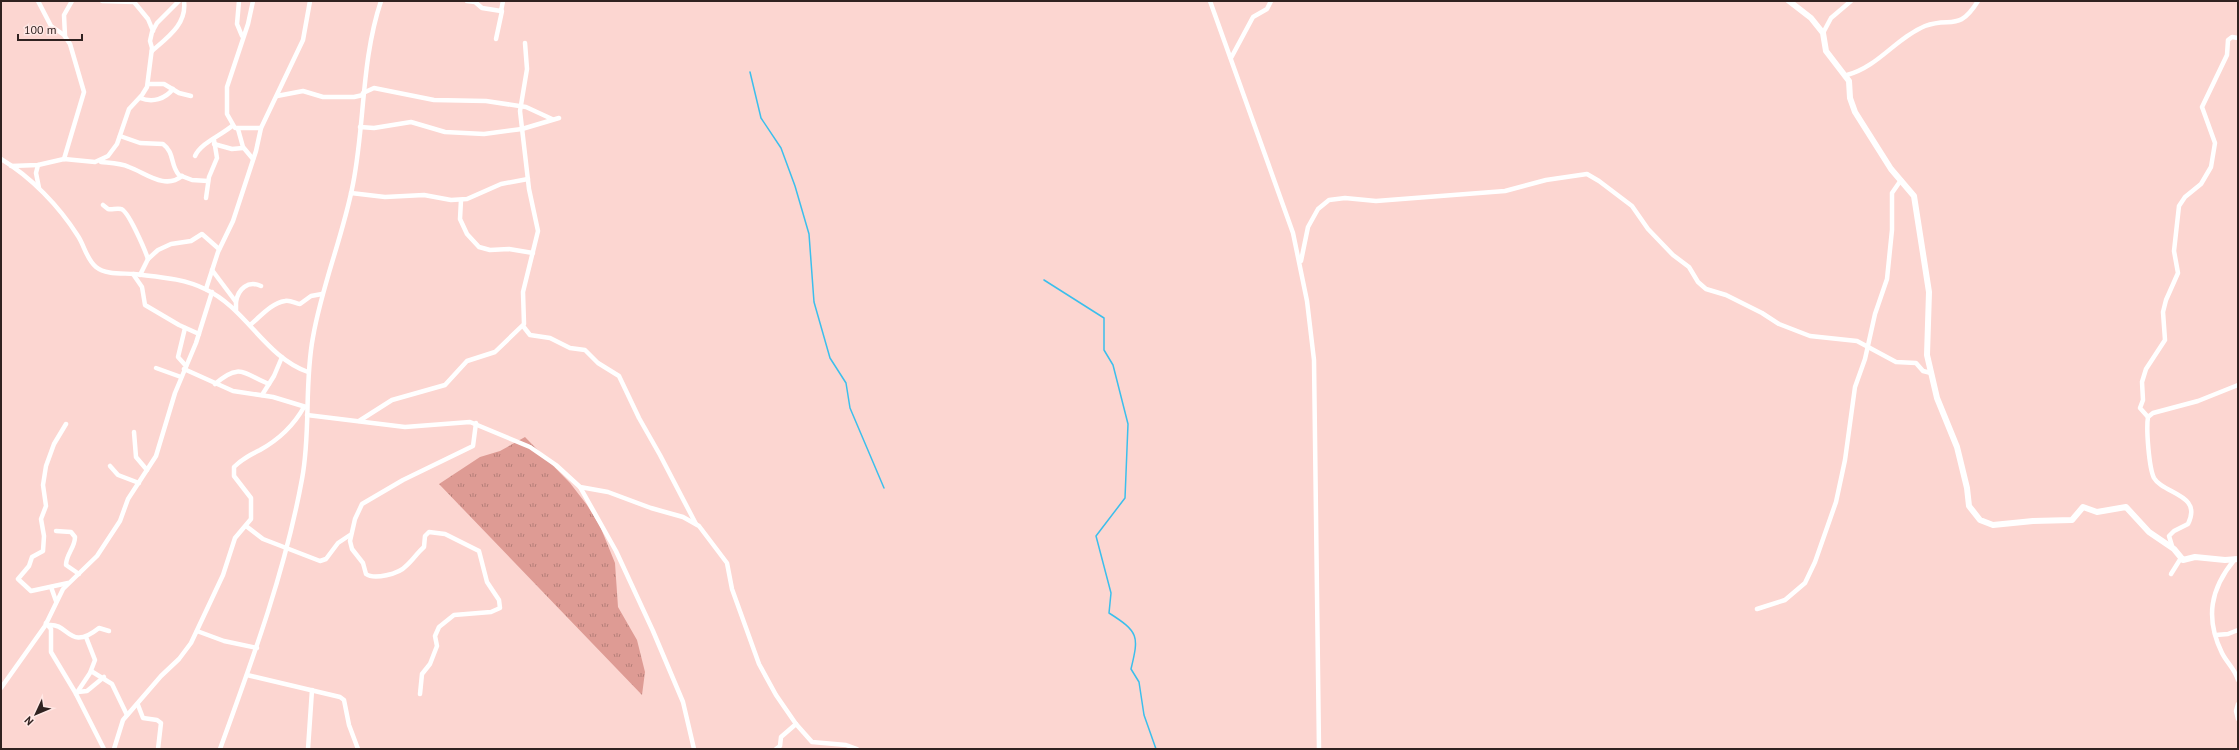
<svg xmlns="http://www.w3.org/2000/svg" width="2239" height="750" font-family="'PT Sans',sans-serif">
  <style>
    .grass { fill: url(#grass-tufts) }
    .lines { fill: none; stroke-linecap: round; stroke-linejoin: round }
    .stream { stroke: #3bbfec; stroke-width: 1.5 }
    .street { stroke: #fff; stroke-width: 4.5 }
    .secondary { stroke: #fff; stroke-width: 6 }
  </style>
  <defs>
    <pattern id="grass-tufts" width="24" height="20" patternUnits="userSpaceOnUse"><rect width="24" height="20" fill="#de9b94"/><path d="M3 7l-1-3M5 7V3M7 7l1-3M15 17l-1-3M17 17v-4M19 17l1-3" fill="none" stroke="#b47e78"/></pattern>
  </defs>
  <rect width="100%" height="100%" fill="#fcd6d1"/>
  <path class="grass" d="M525,437L570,483L587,505L600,526L615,563L618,607L637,640L645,672L642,695L439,484L480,457L500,451Z"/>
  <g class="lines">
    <g class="stream">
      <path d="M750,72L761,118L781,148L795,186L809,234L814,302L830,358L846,383L850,408L884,488"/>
      <path d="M1044,280L1104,318V350L1113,365L1128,424L1125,498L1096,536L1111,593L1109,613C1139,632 1139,636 1131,669L1139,682L1144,715L1156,749"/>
    </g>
    <g class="street">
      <path d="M38,1L51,26L64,35L70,44L84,92L64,159"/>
      <path d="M102,1L134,2L148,19L153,31"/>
      <path d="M239,1L237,24L242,36"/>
      <path d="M253,1L248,24L227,87V114L235,128H261"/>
      <path d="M467,1L475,2L482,8L501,11L503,1"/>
      <path d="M1210,1L1293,233L1307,301L1314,360L1319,749"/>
      <path d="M1823,33L1831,18L1851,1"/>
      <path d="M65,36L64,15L72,1"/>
      <path d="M496,39L502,11"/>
      <path d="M152,51C168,37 187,24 184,1"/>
      <path d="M1231,58L1253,17L1267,9L1271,1"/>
      <path d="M1847,75C1878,67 1896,38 1925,26C1951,16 1958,33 1978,1"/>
      <path d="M148,84H164L179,93L191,96"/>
      <path d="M363,93L374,88L434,100L486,101L526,107L552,119"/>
      <path d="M277,96L303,91L323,97H354L363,95"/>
      <path d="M140,98C153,103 165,99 173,89"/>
      <path d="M360,127L374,128L411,122L445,132L484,134L522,129L559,118"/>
      <path d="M238,129L243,147L253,159"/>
      <path d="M120,136L140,143L163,144C175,153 170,165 179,175L192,180L208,181"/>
      <path d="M214,144L232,149L243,148"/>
      <path d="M195,156C201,143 220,136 232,126"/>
      <path d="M1,159C31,177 59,206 78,236C84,245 87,260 96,267C106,275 122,273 134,274C158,277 183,278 205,289C246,308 265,357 308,372"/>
      <path d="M101,162C110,163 120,163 129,167C146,173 165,190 182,176"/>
      <path d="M38,165L36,173L39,188"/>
      <path d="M11,166L38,165L64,159L95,162L108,156L117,144L129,109L142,95L147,87L152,48L150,41L152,32L157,23L179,1"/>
      <path d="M351,193L385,197L424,195L451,200L467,199L501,184L528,179"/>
      <path d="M206,198L209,177L217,158L214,140"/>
      <path d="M461,200L460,219L467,234L479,247L490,250L509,249L533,253"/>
      <path d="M103,205L108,209C112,210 116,208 121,209C128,210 145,250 148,259"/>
      <path d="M1301,261L1308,227L1318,209L1329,200L1345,198L1376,201L1505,191L1546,180L1587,174L1599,181L1632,206L1648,229L1673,255L1689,267L1698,282L1706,289L1726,295L1762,313L1779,324L1810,336L1857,341L1896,362L1916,363L1923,371L1931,373"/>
      <path d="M212,270L236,302V310"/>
      <path d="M133,274L142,287L145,305L179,325L199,334"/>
      <path d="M140,275L148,259L158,250L171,244L191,241L202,234L219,249"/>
      <path d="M206,289L218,252L233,221L256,151L261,128L303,40L310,1"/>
      <path d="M236,302C238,289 248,280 261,286"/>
      <path d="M250,325C260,317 271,303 285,301C290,300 295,303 300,304L311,296L322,294"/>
      <path d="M523,326L530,335L550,338L570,348L585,350L598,363L619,376L639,418L660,455L696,524"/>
      <path d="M185,328L178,357L186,366"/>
      <path d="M156,368L181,377"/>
      <path d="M184,369L233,391L273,397L306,407"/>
      <path d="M215,384C240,362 244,374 269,384"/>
      <path d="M262,395L274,376L282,357"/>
      <path d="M307,415L405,427L470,422L530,447L556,465L580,487L616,551L653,631L683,702L694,749"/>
      <path d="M2148,417L2140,408L2143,400L2142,382L2146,369L2165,340L2163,312L2166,300L2178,273L2174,251L2179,206L2185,197L2201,184L2211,167L2215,143L2202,107L2227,55L2228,40L2232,37L2238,38"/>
      <path d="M359,421L392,400L445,385L467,361L495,352L524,324L523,292L538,231L529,189L520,111L527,69L525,43"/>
      <path d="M66,424L54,444L46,466L43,485L46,506L41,519L44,536L43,551L32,557L29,566L18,579L31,591L68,583"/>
      <path d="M134,432L136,457L147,470"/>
      <path d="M110,466L118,475L139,483"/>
      <path d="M580,487L608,492L651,508L683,517L699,526L727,563L732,589L759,664L776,695L796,724L812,742L846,745L857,749"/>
      <path d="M246,526L263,539L320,561L326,559L338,543L350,535"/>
      <path d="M56,531L71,532L75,537C75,548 66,554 66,565L79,574"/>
      <path d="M2172,546L2169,536L2174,531L2188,524C2203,494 2163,494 2154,478C2149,468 2146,429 2148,417L2153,413L2198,401L2238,385"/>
      <path d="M2235,559C2210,589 2205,618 2222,653C2227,663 2235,669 2238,680"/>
      <path d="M2171,574L2181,558"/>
      <path d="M51,587L56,601"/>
      <path d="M1757,609L1785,600L1805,583L1815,562L1836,502L1845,460L1855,387L1865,359L1875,314L1887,279L1892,230V193L1901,180"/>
      <path d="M46,623L51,629V652L75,692L104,749"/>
      <path d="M49,625C69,623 69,652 99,628L109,631"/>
      <path d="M197,631L224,641L257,648"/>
      <path d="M2216,635L2228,634L2238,630"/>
      <path d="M91,671L112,684L127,715"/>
      <path d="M247,675L340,697L344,700L349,725L358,749"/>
      <path d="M1,688L45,626L63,589L97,556L120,521L128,499L156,456L175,393L196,343L212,292"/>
      <path d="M78,692L87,691L104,677"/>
      <path d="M76,694L90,673L95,660L86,637"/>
      <path d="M420,694L422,674L430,664L437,646L435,636L439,627L454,615L491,612L500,608L499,600L487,582L479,551L445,534L429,532L425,536L424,547C417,553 413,560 406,566C399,574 374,580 366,574L363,563L352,549L350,541L355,519L362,504L403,480L473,446L476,423"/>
      <path d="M2238,704L2236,711L2238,719"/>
      <path d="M138,705L143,718L157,720L161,723L158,749"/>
      <path d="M114,749L123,720L161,676L179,659L191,643L223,575L235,538L251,519V498L234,476V467C242,459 250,455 260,450C278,440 294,425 304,407"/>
      <path d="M220,749C252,661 285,572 302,479C311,432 304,384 313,337C322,285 343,236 353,184C365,123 361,61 381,1"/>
      <path d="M308,749L312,690"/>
      <path d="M776,749L780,746L781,737L796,724"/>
    </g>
    <path class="secondary" d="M1789,1L1811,18L1823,33L1826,51L1849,81L1850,98L1855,112L1891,169L1914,196L1929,292L1927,355L1937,398L1957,447L1967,488L1969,506L1980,520L1993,525L2033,521L2072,520L2083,507L2097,512L2126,507L2149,532L2174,549L2183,560L2195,557L2225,560L2238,559"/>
  </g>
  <rect width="2239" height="750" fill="none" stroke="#302220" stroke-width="4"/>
  <g transform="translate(36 714) rotate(226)" stroke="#ffe7e4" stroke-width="3" paint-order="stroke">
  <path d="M0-3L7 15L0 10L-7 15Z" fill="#302220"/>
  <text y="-6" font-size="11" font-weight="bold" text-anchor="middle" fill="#302220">N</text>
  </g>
  <path d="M18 34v6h64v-6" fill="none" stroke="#302220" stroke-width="2"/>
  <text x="24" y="34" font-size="12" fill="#302220" stroke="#ffe7e4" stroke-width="3" paint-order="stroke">100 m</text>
</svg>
